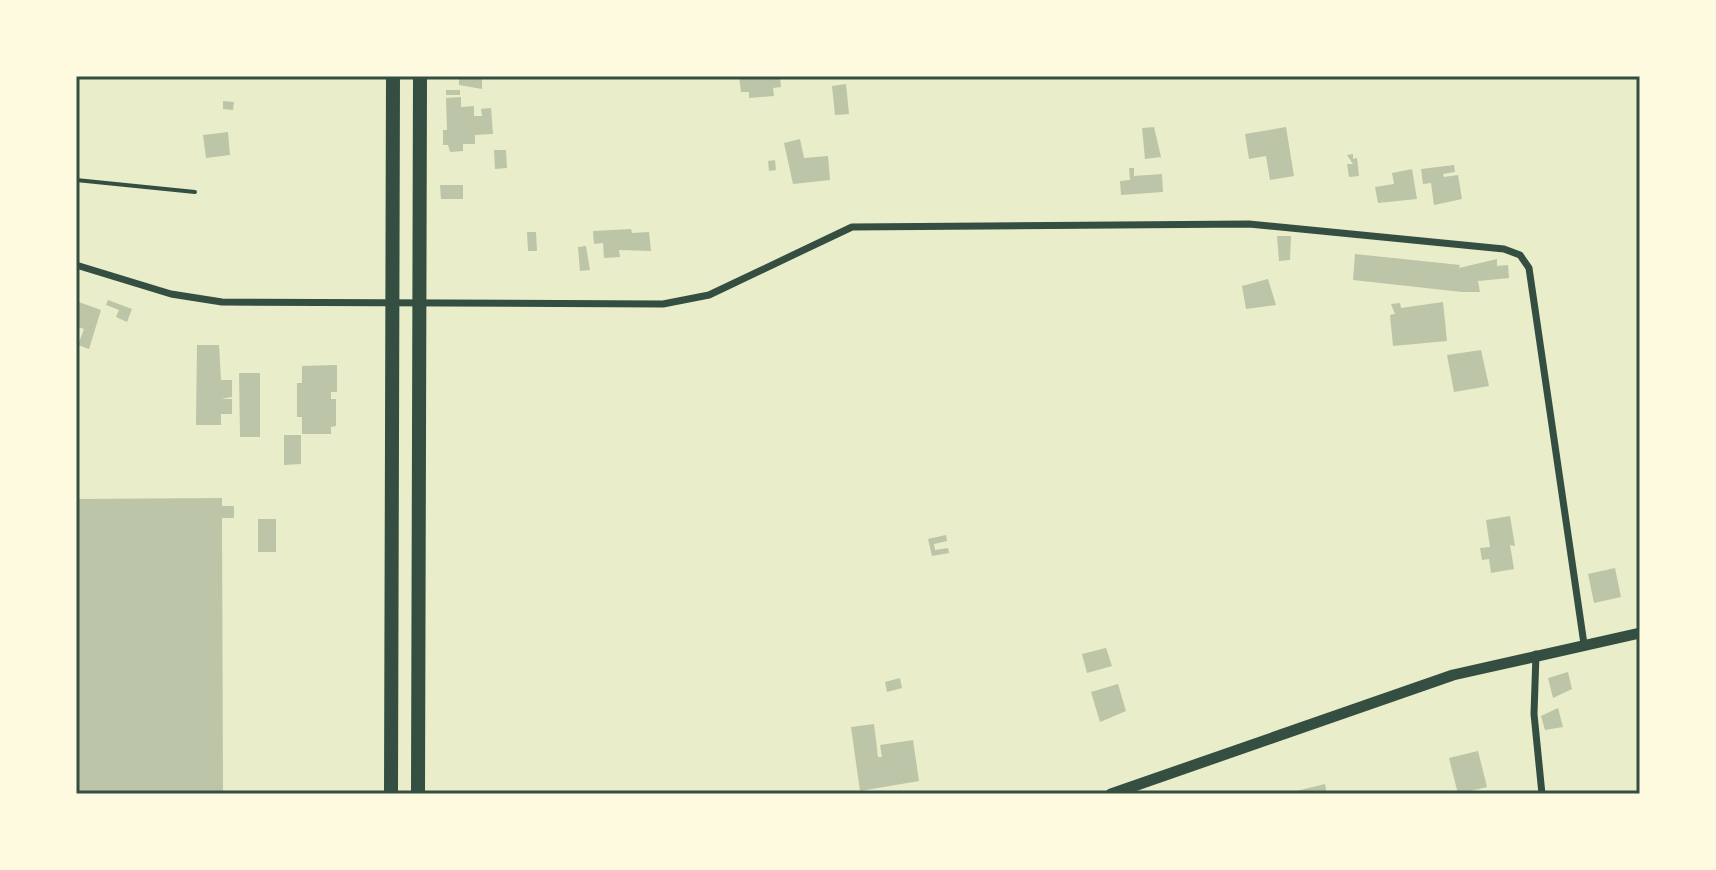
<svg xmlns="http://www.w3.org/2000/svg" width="1716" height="870" font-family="'Times New Roman',serif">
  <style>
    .building { fill: #bcc5a7 }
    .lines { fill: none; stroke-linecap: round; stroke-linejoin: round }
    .service { stroke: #344e41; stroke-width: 4 }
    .minor { stroke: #344e41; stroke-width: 7 }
    .secondary { stroke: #344e41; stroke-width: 11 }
    .motorway { stroke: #344e41; stroke-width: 14 }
    .neatline { fill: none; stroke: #344e41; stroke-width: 3 }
  </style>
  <rect width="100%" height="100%" fill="#e9edc9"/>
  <g class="building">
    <path d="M459,76H482V89L459,85Z"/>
    <path d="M739,76H780L781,87L773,88L774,96L749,98V92H741Z"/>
    <path d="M846,84L849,114L835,115L832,86Z"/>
    <rect x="446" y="90" width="14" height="5"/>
    <path d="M461,97V107L474,106V116H482L481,109L491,108L493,134L475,135V144H463V151L450,152L448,145H443V130H447L446,98Z"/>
    <path d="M223,101L234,102L233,110L223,109Z"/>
    <path d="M1154,127L1161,157L1145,159L1142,128Z"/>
    <path d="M1286,127L1294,176L1270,180L1266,156L1249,159L1245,134Z"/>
    <path d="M228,132L230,155L206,158L203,135Z"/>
    <path d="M800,139L804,158L828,156L830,180L793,184L784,143Z"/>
    <path d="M494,150H506L507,168L495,169Z"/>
    <path d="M1353,154V159L1357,158L1359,176L1349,177L1347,164H1353L1347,155Z"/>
    <path d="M775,160L776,170L769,171L768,161Z"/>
    <path d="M1454,165L1455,172L1443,174L1444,177L1458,175L1462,199L1434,205L1431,183L1423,184L1421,169Z"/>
    <path d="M1129,168H1134V176L1162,174L1163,192L1121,195L1120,181L1130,180Z"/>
    <path d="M1412,169L1417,199L1378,203L1375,187L1394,184L1392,173Z"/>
    <path d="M440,185H463V199H441Z"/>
    <path d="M631,229L632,233L649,232L651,251L619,250L620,257L604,258L603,243L594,244L593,231Z"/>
    <path d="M527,232H536L537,251H528Z"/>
    <path d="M1277,236H1291L1290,260L1279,261Z"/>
    <path d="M586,246L590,270L580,271L578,247Z"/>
    <path d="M1355,254L1460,265L1459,268L1497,259V266L1508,265L1509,278L1478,281L1480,292H1462L1353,280Z"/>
    <path d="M1268,279L1276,305L1246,309L1242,286Z"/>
    <path d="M108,300L132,309L127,322L116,317L119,310L106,305Z"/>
    <path d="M76,301L101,310L89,349L78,345L84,329L76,326Z"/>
    <path d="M1443,302L1447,341L1393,346L1390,315L1395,314L1391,304L1400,303L1401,308Z"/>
    <path d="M197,345H219L221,380H232V397L221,399H232V414H221V425H196Z"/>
    <path d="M1481,350L1489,386L1454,392L1447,355Z"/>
    <path d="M337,365V392H331V399H336V426L331,427V434H302V417H297V383H302V366Z"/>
    <path d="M239,373H260V437H240Z"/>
    <path d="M284,435H301V464L284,465Z"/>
    <path d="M222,498V506H234V518H222L223,794H76V499Z"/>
    <path d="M1510,516L1515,546L1510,545L1514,569L1491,573L1489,559L1482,560L1480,548L1490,547L1486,520Z"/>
    <rect x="258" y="519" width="18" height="33"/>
    <path d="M946,535L947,541L934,544L935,550L948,548L949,553L932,556L928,539Z"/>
    <path d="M1615,568L1621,597L1594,603L1588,574Z"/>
    <path d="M1106,648L1112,666L1087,673L1082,654Z"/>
    <path d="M1568,672L1572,689L1553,698L1548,678Z"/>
    <path d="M900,678L902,688L887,692L885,682Z"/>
    <path d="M1118,684L1126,711L1100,722L1091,692Z"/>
    <path d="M1558,708L1563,727L1545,730L1541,716Z"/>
    <path d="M874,724L878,757H882L880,745L913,740L919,781L860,791L851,727Z"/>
    <path d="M1478,751L1487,787L1458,794L1449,758Z"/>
    <path d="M1325,784L1327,794H1288V793Z"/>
  </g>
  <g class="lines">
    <path class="service" d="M76,180L195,192"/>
    <g class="minor">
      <path d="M76,265L171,294L222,302L663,304L709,295L852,227L1249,224L1504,249L1520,255L1529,268L1584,644"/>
      <path d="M1536,654L1534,714L1542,794"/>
    </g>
    <path class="secondary" d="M1111,794L1453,675L1640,633"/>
    <g class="motorway">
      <path d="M391,794L393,76"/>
      <path d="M418,794L420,76"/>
    </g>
  </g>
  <rect width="1716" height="870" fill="none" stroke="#fefae0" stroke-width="156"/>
  <rect x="78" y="78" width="1560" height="714" class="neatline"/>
</svg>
